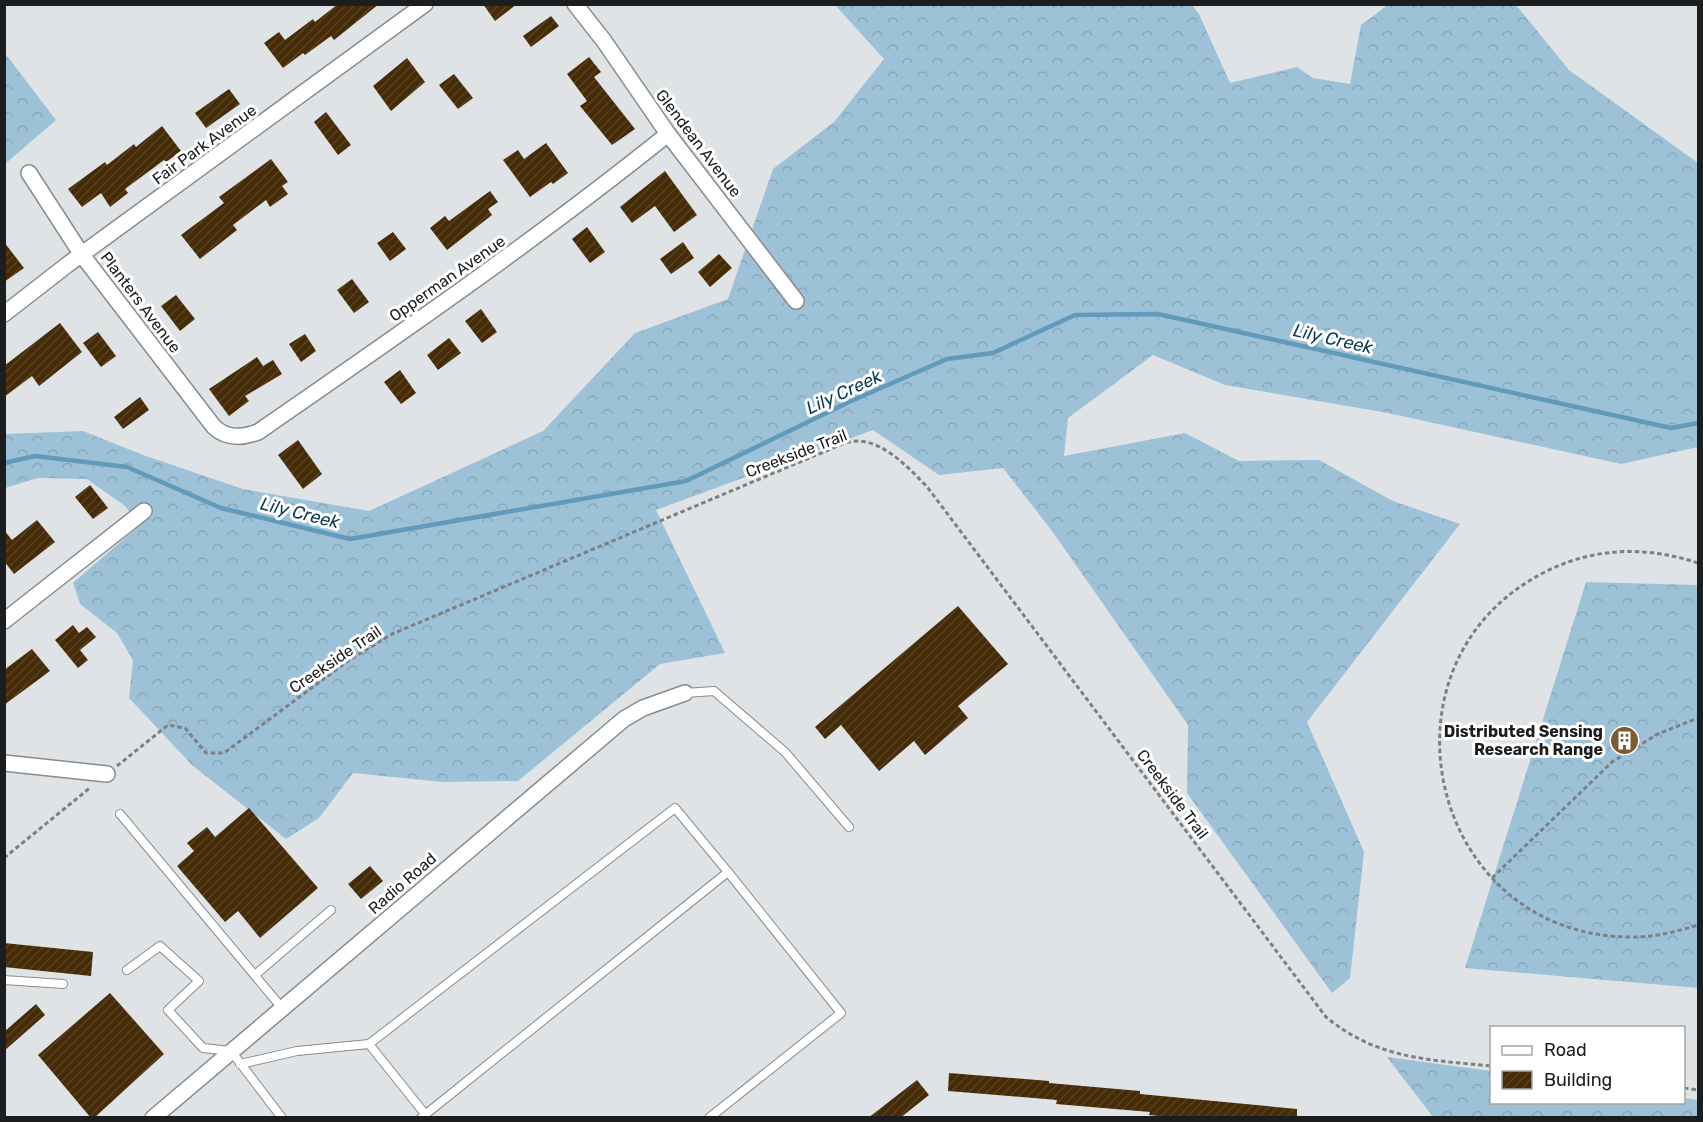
<svg xmlns="http://www.w3.org/2000/svg" width="1703" height="1122" font-family="Rubik,sans-serif">
  <style>
    .forest { fill: url(#forest-crowns) }
    .lines { fill: none; stroke-linecap: round; stroke-linejoin: round }
    .stream { stroke: #619abb; stroke-width: 4.5 }
    .building { fill: url(#building-hatch) }
    .service-casing { stroke: #888c8e; stroke-width: 10 }
    .minor-casing { stroke: #888c8e; stroke-width: 18 }
    .path { stroke: #7d8082; stroke-width: 3; stroke-dasharray: 4.5 3; stroke-linecap: butt }
    .service { stroke: #fff; stroke-width: 8 }
    .minor { stroke: #fff; stroke-width: 15 }
    .labels { text-anchor: middle; stroke-width: 6; stroke-linejoin: round; paint-order: stroke }
    .street-label { font-size: 16px; fill: #1b1d1e; stroke: #fff }
    .poi-label { font-size: 16px; font-weight: bold; fill: #1b1d1e; stroke: #fff; text-anchor: end }
    .water-label { font-size: 18px; font-style: italic; fill: #0a3c53; stroke: #fff }
  </style>
  <defs>
    <pattern id="forest-crowns" width="20" height="18" patternUnits="userSpaceOnUse" patternTransform="scale(1.5)"><rect width="20" height="18" fill="#9dc2d7"/><path d="M2 6a3 3 0 1 1 6 0M12 15a3 3 0 1 1 6 0" fill="none" stroke="#87a6b8"/></pattern>
    <pattern id="building-hatch" width="6" height="6" patternUnits="userSpaceOnUse" patternTransform="scale(1.5)"><rect width="6" height="6" fill="#452c07"/><path d="M-1 1l2-2M0 6l6-6M5 7l2-2" fill="none" stroke="#574122"/></pattern>
  </defs>
  <rect width="100%" height="100%" fill="#dfe3e6"/>
  <g class="forest">
    <path d="M835,5H1192L1199,14L1230,83L1297,67L1313,78L1350,84L1361,25L1388,5H1516L1569,70L1698,163V447L1621,464L1388,413L1225,385L1153,355L1068,418L1064,456L1185,433L1239,461L1319,460L1393,501L1460,524L1307,722L1364,852L1350,978L1332,993L1187,793L1188,725L1052,531L1003,468L939,475L873,430L656,510L725,653L660,664L518,781L443,782L353,773L319,818L286,839L192,765L129,698L133,660L117,633L80,604L73,583L140,525L125,506L87,479L38,478L5,488V434L83,431L143,455L243,489L369,511L543,431L635,333L728,299L773,169L834,122L884,59Z"/>
    <path d="M4,52L56,120L5,164H4Z"/>
    <path d="M1586,582L1698,585V988L1465,968Z"/>
    <path d="M1387,1057L1491,1071L1492,1102H1684V1098L1698,1100V1117H1433Z"/>
  </g>
  <g class="lines">
    <path class="stream" d="M4,463L35,456L127,467L221,508L350,539L686,481L849,402L947,359L993,353L1075,315L1158,314L1671,428L1698,423"/>
  </g>
  <g class="building">
    <path d="M338,4H379L334,40L331,36L305,55L303,53L283,68L264,43L279,32L285,40L313,19L315,22Z"/>
    <path d="M483,4H517L495,21Z"/>
    <path d="M551,16L559,26L531,47L523,36Z"/>
    <path d="M589,57L601,72L594,77L635,129L612,145L580,106L587,101L567,74Z"/>
    <path d="M407,58L425,82L391,111L373,86Z"/>
    <path d="M454,74L473,98L458,109L439,85Z"/>
    <path d="M229,89L240,104L206,128L195,113Z"/>
    <path d="M326,112L351,145L338,155L314,122Z"/>
    <path d="M162,126L181,151L166,162L164,160L125,189L128,193L110,207L101,193L82,207L68,189L105,162L107,165L134,144L136,147Z"/>
    <path d="M546,143L568,173L553,184L551,182L530,197L503,160L518,150L524,159Z"/>
    <path d="M271,159L288,182L282,186L288,194L270,207L266,200L233,225L237,230L200,259L181,235L224,203L219,197Z"/>
    <path d="M665,171L697,215L674,232L655,206L632,223L620,207Z"/>
    <path d="M490,191L498,202L488,209L492,215L447,250L430,228L445,216L449,221Z"/>
    <path d="M587,227L605,252L590,263L572,239Z"/>
    <path d="M393,232L406,249L390,261L377,243Z"/>
    <path d="M4,242L24,268L4,282Z"/>
    <path d="M683,242L694,258L671,274L660,259Z"/>
    <path d="M719,254L732,268L710,287L698,272Z"/>
    <path d="M352,279L369,302L354,313L337,290Z"/>
    <path d="M176,295L195,319L180,331L161,306Z"/>
    <path d="M481,309L497,332L482,343L465,321Z"/>
    <path d="M60,323L82,352L39,386L32,376L4,397V366Z"/>
    <path d="M98,332L116,356L101,367L83,343Z"/>
    <path d="M305,334L316,351L301,362L289,344Z"/>
    <path d="M449,338L461,353L438,370L427,355Z"/>
    <path d="M257,357L263,366L273,360L282,374L245,396L249,401L229,416L209,389Z"/>
    <path d="M400,370L416,393L401,404L384,382Z"/>
    <path d="M140,397L149,410L123,429L114,417Z"/>
    <path d="M298,440L322,474L303,489L278,455Z"/>
    <path d="M90,485L108,508L93,519L75,497Z"/>
    <path d="M37,520L55,542L14,574L4,561V530L12,540Z"/>
    <path d="M958,606L1008,664L958,706L968,718L925,755L914,741L879,771L841,725L825,739L815,727Z"/>
    <path d="M73,625L79,633L87,627L96,637L80,650L88,660L78,668L55,640Z"/>
    <path d="M32,649L50,671L4,705V670Z"/>
    <path d="M249,808L318,888L260,938L238,911L225,922L177,866L194,851L187,843L207,827L215,837Z"/>
    <path d="M370,866L383,881L361,899L348,884Z"/>
    <path d="M4,943L93,952L91,976L4,967Z"/>
    <path d="M110,993L164,1054L94,1118H91L38,1055Z"/>
    <path d="M36,1004L45,1015L4,1051V1032Z"/>
    <path d="M949,1073L1049,1081V1083L1140,1091V1094L1297,1109V1118H1178L1149,1115L1150,1112L1056,1104L1057,1100L948,1091Z"/>
    <path d="M917,1080L929,1095L900,1118H868Z"/>
  </g>
  <g class="lines">
    <defs>
      <g id="service">
        <path d="M685,693L714,691L785,752L849,827"/>
        <path d="M120,814L282,1008"/>
        <path d="M127,970L160,946L199,981L168,1010L203,1048L231,1051L282,1118"/>
        <path d="M255,975L331,910"/>
        <path d="M4,980L63,984"/>
        <path d="M369,1044L675,808L728,872"/>
        <path d="M240,1064L297,1051L369,1044L425,1114"/>
        <path d="M421,1118L728,872L841,1013L709,1118"/>
      </g>
      <g id="minor">
        <path d="M575,4L604,41L668,134L796,301"/>
        <path d="M29,173L82,255L214,427C227,439 242,438 258,432C397,336 536,240 668,134"/>
        <path d="M4,314L67,265L425,4"/>
        <path d="M4,621L144,511"/>
        <path d="M4,763L107,774"/>
        <path d="M153,1118L624,719L643,708L685,693"/>
      </g>
    </defs>
    <use href="#service" class="service-casing"/>
    <use href="#minor" class="minor-casing"/>
    <g class="path">
      <path d="M1698,563C1647,546 1594,547 1545,572C1367,662 1428,933 1627,937C1652,938 1675,932 1698,925"/>
      <path d="M117,766L168,725L185,728L206,753H224L348,661L392,634L826,451C833,448 841,444 849,442C879,435 909,468 928,488L1326,1017C1377,1059 1429,1060 1492,1066"/>
      <path d="M4,858L91,787"/>
      <path d="M1492,878L1612,762L1658,734L1698,718"/>
      <path d="M1684,1088L1698,1090"/>
    </g>
    <use href="#service" class="service"/>
    <use href="#minor" class="minor"/>
  </g>
  <defs>
    <symbol id="building-disc" viewBox="-11 -11 22 22"><circle r="9.5" fill="#7c5b32" stroke="#fff"/><path d="M-4-6H4V6H1V3H-1V6H-4ZM-2.5-4.3h1.7v1.8h-1.7ZM.8-4.3h1.7v1.8H.8ZM-2.5-1h1.7V.8h-1.7ZM.8-1h1.7V.8H.8Z" fill="#fff"/></symbol>
  </defs>
  <g fill-rule="evenodd">
    <use href="#building-disc" x="1608" y="724" width="33" height="33"/>
  </g>
  <g class="labels">
    <g class="street-label">
      <text transform="translate(699 143) rotate(53)" y="6">Glendean Avenue</text>
      <text transform="translate(204 144) rotate(-36)" y="6">Fair Park Avenue</text>
      <text transform="translate(447 278) rotate(-35)" y="6">Opperman Avenue</text>
      <text transform="translate(141 302) rotate(53)" y="6">Planters Avenue</text>
      <text transform="translate(796 453) rotate(-21)" y="6">Creekside Trail</text>
      <text transform="translate(335 659) rotate(-34)" y="6">Creekside Trail</text>
      <text transform="translate(1173 794) rotate(53)" y="6">Creekside Trail</text>
      <text transform="translate(402 883) rotate(-41)" y="6">Radio Road</text>
    </g>
    <g class="poi-label">
      <text x="1603" y="737">Distributed Sensing<tspan x="1603" dy="18">Research Range</tspan></text>
    </g>
    <g class="water-label">
      <text transform="translate(1333 339) rotate(13)" y="6">Lily Creek</text>
      <text transform="translate(844 392) rotate(-25)" y="6">Lily Creek</text>
      <text transform="translate(300 513) rotate(14)" y="6">Lily Creek</text>
    </g>
  </g>
  <rect width="1703" height="1122" fill="none" stroke="#1b1d1e" stroke-width="12"/>
  <rect x="1490" y="1026" width="195" height="78" fill="#ffffff" stroke="#a4a5a5" stroke-width="1.5"/>
  <rect x="1502" y="1046" width="30" height="9" fill="#ffffff" stroke="#a4a5a5" stroke-width="1.5"/>
  <text x="1544" y="1056" font-size="18" fill="#1b1d1e">Road</text>
  <rect x="1502" y="1071" width="30" height="18" fill="url(#building-hatch)" stroke="#a4a5a5" stroke-width="1.5"/>
  <text x="1544" y="1086" font-size="18" fill="#1b1d1e">Building</text>
</svg>
